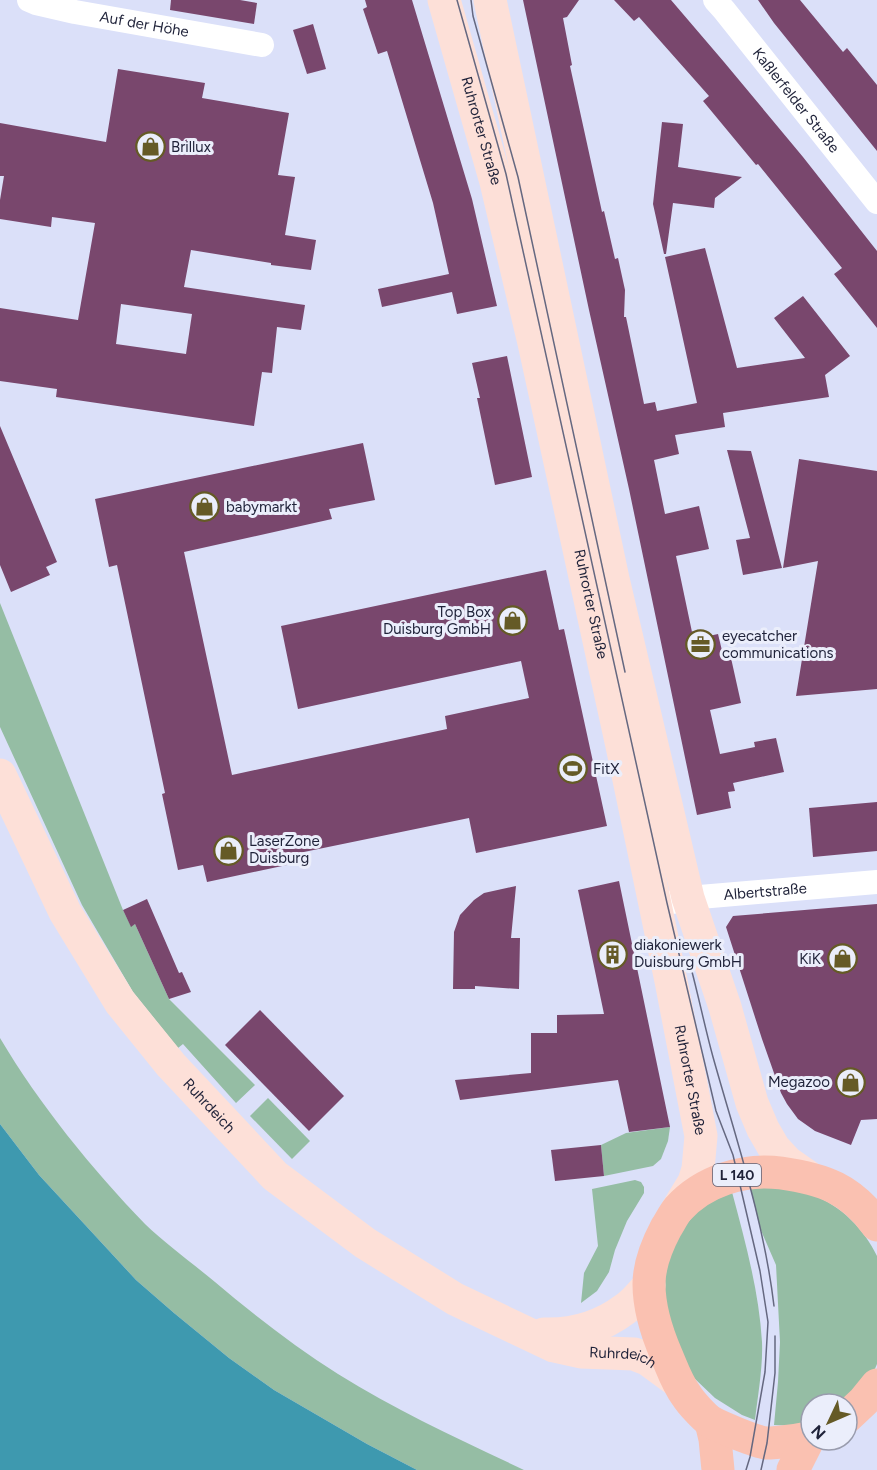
<svg xmlns="http://www.w3.org/2000/svg" width="877" height="1470" font-family="Figtree,sans-serif">
  <style>
    .green { fill: #95bda4 }
    .water { fill: #3e99af }
    .building { fill: #79476d; fill-rule: evenodd }
    .lines { fill: none; stroke-linecap: round; stroke-linejoin: round }
    .minor { stroke: #fff; stroke-width: 24 }
    .secondary { stroke: #fde0d8; stroke-width: 33 }
    .primary { stroke: #fac1b1; stroke-width: 33 }
    .tram { stroke: #656880; stroke-width: 1.5 }
    .labels { text-anchor: middle; stroke-width: 6; stroke-linejoin: round; paint-order: stroke }
    .shield { fill: #ebeefb; stroke: #5c5f73; stroke-width: 1.5 }
    .shield-label { font-size: 14px; font-weight: bold; fill: #1f2239 }
    .street-label { font-size: 15px; fill: #1f2239; stroke: #ebeefb }
    .poi-label { font-size: 15px; fill: #1f2239; stroke: #ebeefb; text-anchor: start }
  </style>
  <rect width="100%" height="100%" fill="#dbe0f9"/>
  <g class="green">
    <path d="M0,603L123,910L131,926L135,924L169,999L255,1085L236,1103L183,1044L178,1048L133,992L82,905L0,727Z"/>
    <path d="M0,1038C39,1104 92,1169 145,1224C166,1244 192,1263 215,1282C254,1315 295,1347 338,1374C397,1411 461,1440 524,1470H417L367,1444L274,1390L229,1358L174,1313L136,1280L39,1175L0,1124Z"/>
    <path d="M268,1098L310,1141L292,1159L250,1116Z"/>
    <path d="M670,1127L668,1141L661,1159L653,1166L604,1176L601,1145L626,1133Z"/>
    <path d="M635,1180L641,1182L644,1187V1193L627,1221L615,1250L609,1272L597,1291L581,1303L584,1273L598,1246L592,1189Z"/>
    <path d="M765,1186C781,1189 798,1190 812,1195C841,1205 864,1229 877,1256V1364L874,1371L843,1404H811V1421L796,1426L774,1425L778,1382L780,1342L776,1265L760,1228L750,1187Z"/>
    <path d="M732,1192C745,1241 759,1291 762,1342C763,1367 758,1394 755,1420L742,1415L715,1398L693,1377L684,1363L662,1293L673,1238L699,1208Z"/>
  </g>
  <path class="water" d="M0,1124L39,1175L136,1280L174,1313L229,1358L274,1390L367,1444L417,1470H0Z"/>
  <g class="building">
    <path d="M171,0H240L257,3L254,24L170,10Z"/>
    <path d="M365,0H412L472,199L497,306L457,314L452,292L382,307L378,289L449,274L433,203L387,51L378,54L363,9L367,7Z"/>
    <path d="M523,0H579L567,17L563,18L572,65L570,66L602,212L604,211L615,259L618,258L625,290L624,317H626L644,404L655,402L657,411L697,403L665,257L705,248L737,368L805,358L774,318L803,296L850,356L825,375L829,397L723,413L725,427L675,435L679,454L654,460L665,514L699,506L709,549L676,556L692,632L693,631L695,639L718,634L724,659L731,658L741,703L710,710L720,754L755,747L754,742L776,738L784,772L733,783L735,791L728,792L731,808L697,815L629,489L589,310Z"/>
    <path d="M614,0H671L724,62L803,157L877,251V328L834,274L842,268L758,164L756,165L703,101L709,96L639,17L634,21Z"/>
    <path d="M758,0H800L843,52L847,48L877,85V151L774,23Z"/>
    <path d="M313,24L326,69L307,74L293,30Z"/>
    <path d="M118,69L205,83L202,98L289,113L278,175L295,177L285,235L316,240L311,270L271,265V263L191,250L184,287L305,305L301,330L277,327L272,373L262,372L254,426L56,397L57,389L0,381V308L78,320L95,223L52,217L51,227L0,219V200L4,176H0V123L106,142ZM121,304L192,314L186,354L116,344Z"/>
    <path d="M662,122L683,124L678,167L742,177L715,198L714,208L673,203L666,254H664L653,204Z"/>
    <path d="M507,356L532,477L495,485L477,398H480L472,363Z"/>
    <path d="M0,426L57,562L46,567L50,575L11,592L0,565Z"/>
    <path d="M363,443L375,500L329,509L332,519L184,552L232,775L447,729L445,716L529,698L521,661L298,709L281,626L546,570L559,630L564,629L607,826L476,853L469,818L299,853L301,862L207,882L203,865L178,870L162,794L165,793L117,565L109,567L95,499Z"/>
    <path d="M727,450L751,451L782,568L743,575L736,540L750,538Z"/>
    <path d="M799,459L877,471V689L796,696L818,561L783,568Z"/>
    <path d="M877,802V851L813,857L809,808Z"/>
    <path d="M619,881L670,1127L629,1132L618,1080L460,1100L455,1080L531,1073V1033H557V1015L604,1014L578,890Z"/>
    <path d="M516,886L511,938H520L519,989L475,986V989H453L454,932L460,915L474,900L484,893Z"/>
    <path d="M147,899L179,973L182,972L191,992L169,999L135,924L131,927L123,910Z"/>
    <path d="M877,904V1119L861,1120L851,1145L815,1131L798,1119L787,1104L781,1093L762,1039L726,927L733,916Z"/>
    <path d="M260,1010L344,1096L309,1131L225,1045Z"/>
    <path d="M601,1145L604,1176L555,1181L551,1150Z"/>
  </g>
  <g class="lines">
    <g class="minor">
      <path id="s1" d="M29,0L36,3L75,12L262,45"/>
      <path id="s2" d="M715,0L724,10L877,202"/>
      <path id="s3" d="M673,902L688,898L877,882"/>
    </g>
    <g class="secondary">
      <path id="s4" d="M444,0L496,182L534,343L622,746L671,981L701,1136L698,1169L694,1182L677,1210"/>
      <path d="M490,0L613,579L688,898L725,1007L752,1103L763,1129L774,1148L787,1162L807,1176"/>
      <path id="s5" d="M0,775L65,912L120,1002L171,1065L275,1176L365,1243L455,1299L554,1346L581,1352L634,1354L647,1359L677,1381"/>
      <path d="M544,1334C574,1335 601,1327 625,1309C634,1303 642,1293 649,1285"/>
    </g>
    <g class="primary">
      <path d="M847,1417L864,1401L877,1385"/>
      <path d="M711,1422L715,1439L718,1470"/>
      <path d="M811,1437C801,1440 777,1443 766,1443C756,1442 720,1427 711,1422C704,1417 691,1403 686,1395C677,1383 672,1368 666,1354C657,1333 649,1308 649,1284C649,1264 657,1245 666,1228C670,1222 673,1215 678,1209C703,1181 744,1168 781,1173C824,1179 851,1189 877,1225"/>
      <path d="M793,1470L809,1438"/>
    </g>
    <g class="tram">
      <path d="M457,0L506,174L667,903L716,1111L733,1155L760,1271L768,1322L765,1372L750,1457L746,1470"/>
      <path d="M471,0L473,16L518,177L625,672"/>
      <path d="M691,968C699,998 705,1028 713,1057C736,1139 764,1221 774,1306"/>
      <path d="M761,1470L767,1443L775,1373V1336"/>
    </g>
  </g>
  <defs>
    <symbol id="shop-ring" viewBox="-11 -11 22 22"><circle r="9.5" fill="#ebeefb" stroke="#655a26" stroke-width="1.5"/><path d="M-5-2.5h2.3a2.7 3.5 0 0 1 5.4 0H5L5.5 6h-11ZM-1.5-2.5h3a1.5 2.3 0 0 0-3 0Z" fill="#655a26"/></symbol>
    <symbol id="office-ring" viewBox="-11 -11 22 22"><circle r="9.5" fill="#ebeefb" stroke="#655a26" stroke-width="1.5"/><path d="M-6-3h4V-5.5h4V-3h4V5H-6ZM-1-4.5V-3h2v-1.5ZM-6 0V1H6V0Z" fill="#655a26"/></symbol>
    <symbol id="stadium-ring" viewBox="-11 -11 22 22"><circle r="9.5" fill="#ebeefb" stroke="#655a26" stroke-width="1.5"/><path d="M0-5a6.5 5 0 1 0 0 10a6.5 5 0 1 0 0-10ZM-3.5-1.8h7v3.6h-7Z" fill="#655a26"/></symbol>
    <symbol id="building-ring" viewBox="-11 -11 22 22"><circle r="9.5" fill="#ebeefb" stroke="#655a26" stroke-width="1.5"/><path d="M-4-6H4V6H1V3H-1V6H-4ZM-2.5-4.3h1.7v1.8h-1.7ZM.8-4.3h1.7v1.8H.8ZM-2.5-1h1.7V.8h-1.7ZM.8-1h1.7V.8H.8Z" fill="#655a26"/></symbol>
  </defs>
  <g fill-rule="evenodd">
    <use href="#shop-ring" x="134" y="130" width="33" height="33"/>
    <use href="#shop-ring" x="188" y="490" width="33" height="33"/>
    <use href="#shop-ring" x="496" y="604" width="33" height="33"/>
    <use href="#office-ring" x="684" y="628" width="33" height="33"/>
    <use href="#stadium-ring" x="556" y="752" width="33" height="33"/>
    <use href="#shop-ring" x="212" y="834" width="33" height="33"/>
    <use href="#building-ring" x="596" y="938" width="33" height="33"/>
    <use href="#shop-ring" x="826" y="942" width="33" height="33"/>
    <use href="#shop-ring" x="834" y="1066" width="33" height="33"/>
  </g>
  <g class="labels">
    <rect class="shield" x="713" y="1164" width="48" height="22" rx="4.5"/>
    <g class="shield-label">
      <text x="737" y="1180">L 140</text>
    </g>
    <g class="street-label">
      <text dy="5" stroke="none"><textPath href="#s1" startOffset="118">Auf der Höhe</textPath></text>
      <text dy="5" stroke="none"><textPath href="#s2" startOffset="129">Kaßlerfelder Straße</textPath></text>
      <text dy="5" stroke="none"><textPath href="#s4" startOffset="136">Ruhrorter Straße</textPath></text>
      <text dy="5" stroke="none"><textPath href="#s4" startOffset="622">Ruhrorter Straße</textPath></text>
      <text dy="5" stroke="none"><textPath href="#s3" startOffset="93">Albertstraße</textPath></text>
      <text dy="5" stroke="none"><textPath href="#s4" startOffset="1108">Ruhrorter Straße</textPath></text>
      <text dy="5" stroke="none"><textPath href="#s5" startOffset="394">Ruhrdeich</textPath></text>
      <text dy="5" stroke="none"><textPath href="#s5" startOffset="888">Ruhrdeich</textPath></text>
    </g>
    <g class="poi-label">
      <text x="171" y="152">Brillux</text>
      <text x="226" y="512">babymarkt</text>
      <text x="491" y="617" text-anchor="end">Top Box<tspan x="491" dy="17">Duisburg GmbH</tspan></text>
      <text x="722" y="641">eyecatcher<tspan x="722" dy="17">communications</tspan></text>
      <text x="593" y="774">FitX</text>
      <text x="249" y="846">LaserZone<tspan x="249" dy="17">Duisburg</tspan></text>
      <text x="634" y="950">diakoniewerk<tspan x="634" dy="17">Duisburg GmbH</tspan></text>
      <text x="821" y="964" text-anchor="end">KiK</text>
      <text x="830" y="1087" text-anchor="end">Megazoo</text>
    </g>
  </g>
  <g transform="translate(829 1422) rotate(226)"><circle r="28" fill="#ebeefb" stroke="#999cad" stroke-width="1.5"/>
  <path d="M0-4.5L10 22L0 15L-10 22Z" fill="#655a26"/>
  <text y="-9" font-size="16" font-weight="bold" text-anchor="middle" fill="#1f2239">N</text>
  </g>
</svg>
